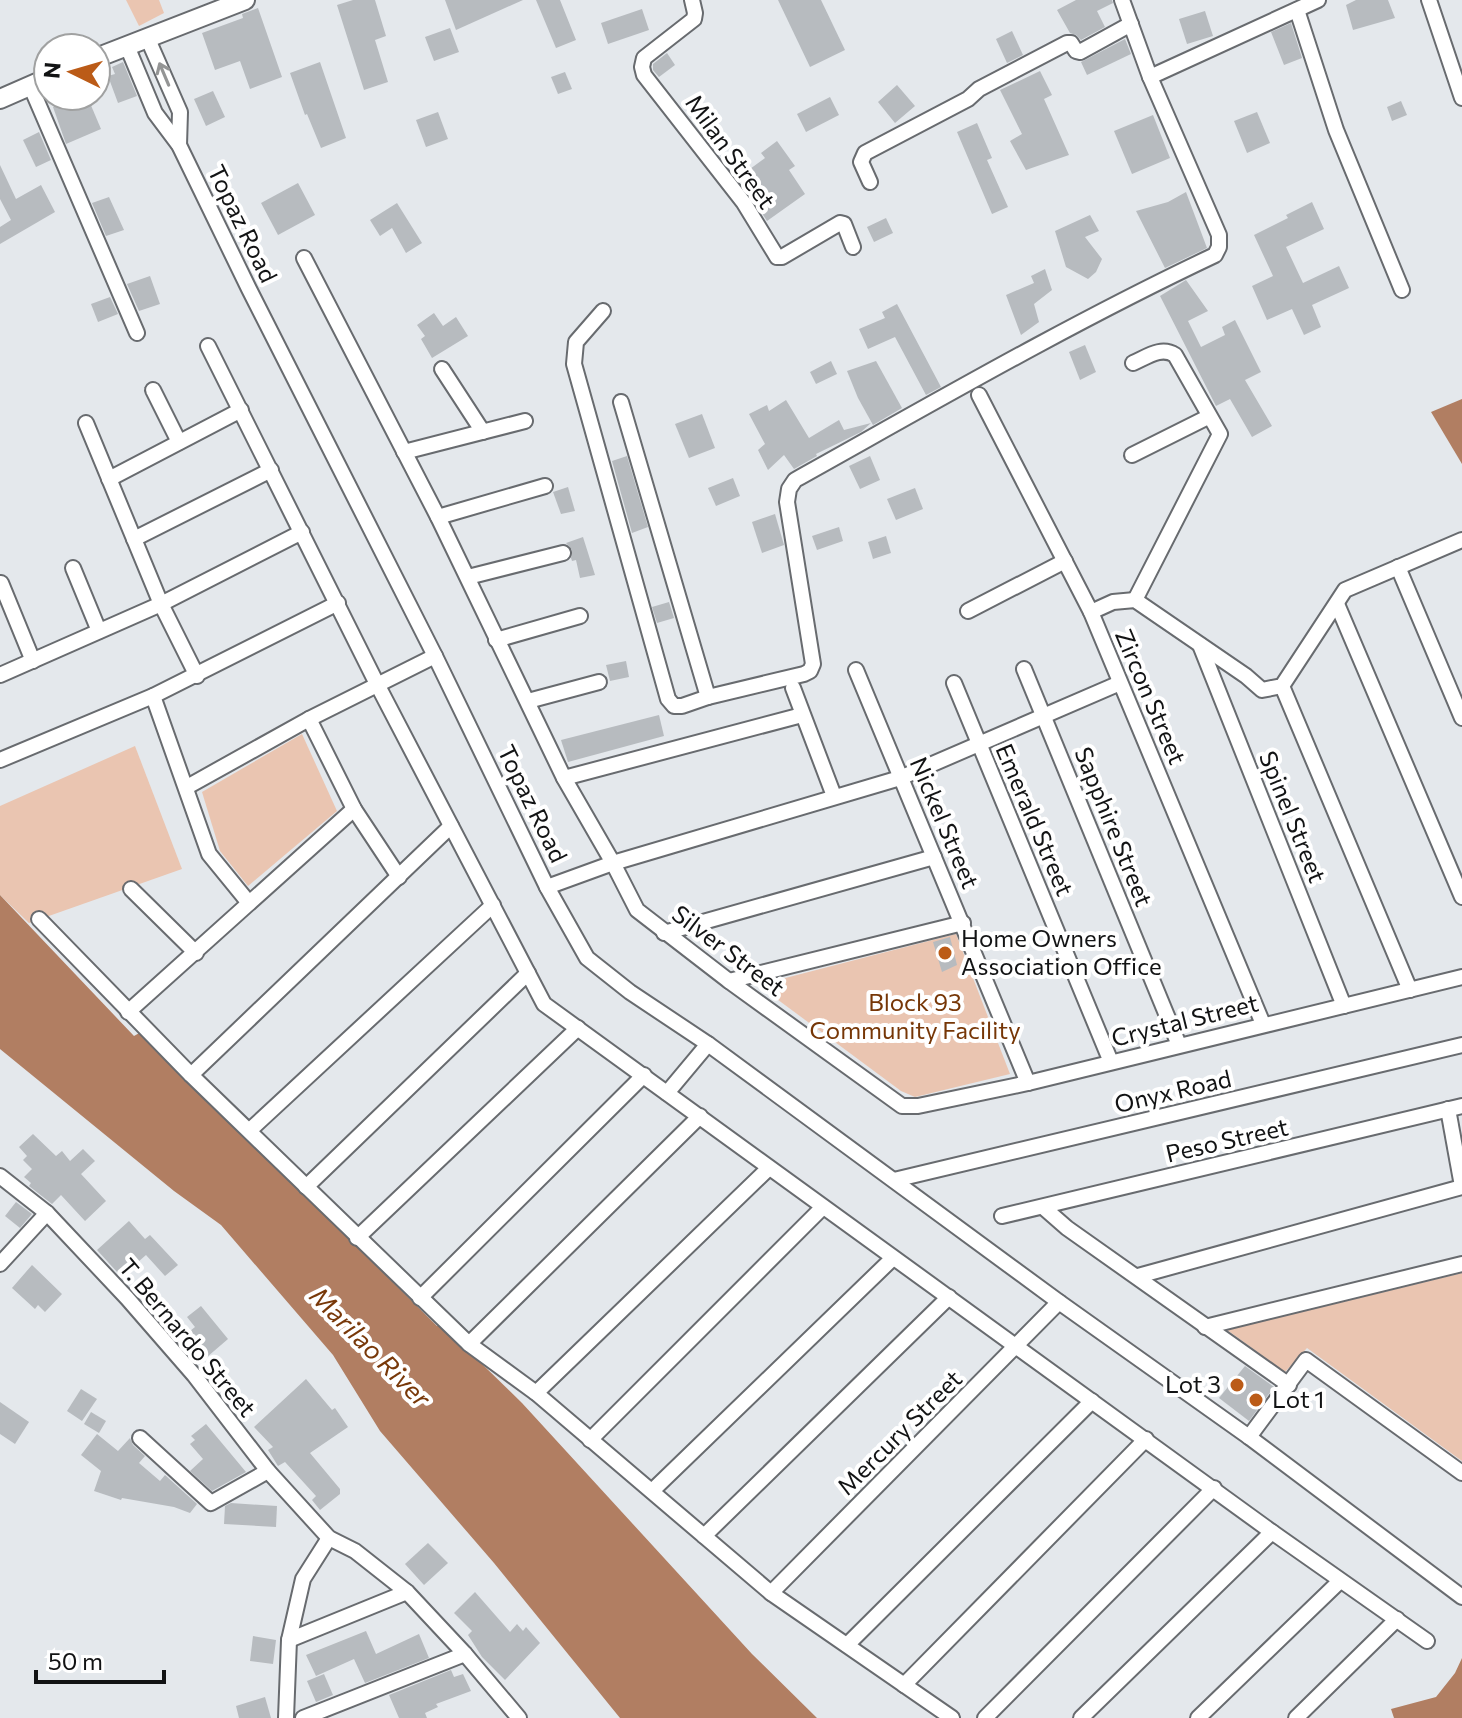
<svg xmlns="http://www.w3.org/2000/svg" width="1462" height="1718" font-family="Commissioner,sans-serif">
  <style>
    .green { fill: #eac5b1 }
    .water { fill: #b17e62 }
    .building { fill: #b7bbbf }
    .lines { fill: none; stroke-linecap: round; stroke-linejoin: round }
    .street-casing { stroke: #686b6f; stroke-width: 18 }
    .secondary-casing { stroke: #686b6f; stroke-width: 22 }
    .street { stroke: #fff; stroke-width: 14 }
    .secondary { stroke: #fff; stroke-width: 18 }
    .oneway { stroke: #949595 }
    .poi-dot { fill: #bb5b17; stroke: #fff; stroke-width: 3 }
    .labels { text-anchor: middle; stroke-width: 8; stroke-linejoin: round; paint-order: stroke }
    .street-label { font-size: 24px; fill: #121314; stroke: #fff }
    .poi-label { font-size: 24px; fill: #121314; stroke: #fff; text-anchor: start }
    .park-label { font-size: 24px; fill: #763606; stroke: #fff }
    .water-label { font-size: 26px; font-style: italic; fill: #783809; stroke: #fff }
  </style>
  <rect width="100%" height="100%" fill="#e4e8ec"/>
  <g class="green">
    <path d="M126,0H159L164,13L139,26Z"/>
    <path d="M302,734L337,811L248,886L220,851L202,792Z"/>
    <path d="M135,746L182,869L29,923L0,895V806Z"/>
    <path d="M956,934L1010,1074L915,1097L901,1091L758,985Z"/>
    <path d="M1462,1273V1461L1307,1348L1285,1372L1227,1330Z"/>
  </g>
  <g class="water">
    <path d="M1462,399V464L1431,412Z"/>
    <path d="M0,895L134,1036L141,1032L437,1326H443L522,1403L752,1654L817,1718H620L494,1563L380,1431L333,1355L221,1225L174,1191L0,1049Z"/>
    <path d="M1462,1658V1718H1394L1391,1709L1436,1697L1455,1673Z"/>
  </g>
  <g class="building">
    <path d="M353,0H375L386,36L375,40L388,82L364,90L337,5Z"/>
    <path d="M445,0H523L456,30Z"/>
    <path d="M536,0H560L576,40L556,48Z"/>
    <path d="M778,0H821L845,50L810,67Z"/>
    <path d="M1076,0H1112L1113,3L1097,11L1105,27L1081,40L1076,35L1070,33L1057,10Z"/>
    <path d="M1356,0H1388L1395,18L1353,30L1346,5Z"/>
    <path d="M258,8L282,77L250,89L240,61L215,70L202,33L243,18L242,14Z"/>
    <path d="M642,9L649,30L608,44L601,23Z"/>
    <path d="M1205,11L1213,36L1187,44L1179,19Z"/>
    <path d="M1291,23L1302,58L1284,65L1271,32Z"/>
    <path d="M450,28L459,52L434,61L425,37Z"/>
    <path d="M1012,31L1023,55L1007,63L996,39Z"/>
    <path d="M1125,39L1131,54L1087,75L1081,62Z"/>
    <path d="M667,53L675,65L659,77L653,70V64Z"/>
    <path d="M123,62L137,96L118,103L108,76L115,74L112,67Z"/>
    <path d="M320,62L346,138L321,148L307,114L305,115L290,73Z"/>
    <path d="M1040,71L1052,95L1044,99L1069,155L1026,170L1010,141L1022,134L1000,90Z"/>
    <path d="M565,72L572,89L558,94L551,77Z"/>
    <path d="M897,85L915,106L895,123L878,102Z"/>
    <path d="M213,91L225,117L206,126L194,99Z"/>
    <path d="M79,96H87L101,129L66,144L53,107Z"/>
    <path d="M830,97L839,115L806,132L797,114Z"/>
    <path d="M1401,101L1407,115L1392,121L1387,107Z"/>
    <path d="M438,112L448,139L426,147L416,120Z"/>
    <path d="M1257,112L1270,143L1247,153L1234,121Z"/>
    <path d="M1153,115L1170,158L1132,174L1114,131Z"/>
    <path d="M977,123L992,158L987,160L1008,207L992,214L957,132Z"/>
    <path d="M39,132L51,160L36,167L23,140Z"/>
    <path d="M777,141L795,166L789,170L805,194L767,221L739,177L765,158L761,153Z"/>
    <path d="M0,165L16,199L41,185L55,212L0,244V227L11,220L0,199Z"/>
    <path d="M298,183L315,215L278,235L261,203Z"/>
    <path d="M1186,192L1207,248L1165,268L1136,211L1168,202Z"/>
    <path d="M109,197L124,230L106,236L92,203Z"/>
    <path d="M1312,202L1324,229L1286,247L1303,283L1339,266L1349,288L1312,305L1321,327L1304,335L1292,309L1267,320L1252,286L1273,276L1254,235L1288,218L1286,215Z"/>
    <path d="M397,203L422,243L406,253L392,228L380,236L370,220Z"/>
    <path d="M1090,215L1099,231L1085,237L1102,259L1096,272L1088,279L1066,267L1055,231Z"/>
    <path d="M886,218L893,233L874,242L867,227Z"/>
    <path d="M1045,269L1052,290L1034,304L1039,322L1021,335L1006,295L1034,283L1031,276Z"/>
    <path d="M150,276L160,304L139,311L127,284Z"/>
    <path d="M1186,280L1208,311L1188,321L1201,347L1225,335L1222,327L1235,320L1261,372L1245,380L1272,426L1252,437L1230,399L1216,406L1160,296Z"/>
    <path d="M110,297L118,314L98,322L91,304Z"/>
    <path d="M897,304L941,387L926,395L895,337L868,349L859,329L885,318L882,312Z"/>
    <path d="M434,313L443,326L456,317L468,336L432,358L421,339L425,336L417,325Z"/>
    <path d="M1085,345L1096,372L1080,380L1069,352Z"/>
    <path d="M831,361L837,374L816,384L810,372Z"/>
    <path d="M876,361L902,408L873,425L858,398L847,371Z"/>
    <path d="M786,400L809,438L839,420L844,430L871,423L861,432L816,454L817,456L794,469L784,455L768,470L758,450L765,444L749,414L767,405L769,411Z"/>
    <path d="M702,414L715,448L689,458L675,424Z"/>
    <path d="M627,456L648,527L632,533L612,461Z"/>
    <path d="M870,456L880,480L860,489L849,466Z"/>
    <path d="M733,478L740,496L716,506L708,488Z"/>
    <path d="M568,487L575,511L561,514L553,492Z"/>
    <path d="M915,488L923,509L896,520L887,499Z"/>
    <path d="M775,514L784,545L762,553L752,522Z"/>
    <path d="M839,527L843,541L817,550L812,536Z"/>
    <path d="M886,536L891,553L873,559L868,542Z"/>
    <path d="M583,537L595,575L580,578L576,560L572,561L571,558L572,550L566,543Z"/>
    <path d="M669,602L674,618L657,623L652,607Z"/>
    <path d="M626,661L629,677L610,681L606,665Z"/>
    <path d="M659,715L664,736L568,762L561,740Z"/>
    <path d="M950,937L957,965L942,972L933,942Z"/>
    <path d="M33,1134L56,1156L62,1151L70,1161L83,1149L95,1161L81,1174L106,1201L85,1221L61,1195L52,1204L29,1186L31,1183L24,1177L32,1169L23,1160L27,1156L19,1147Z"/>
    <path d="M16,1202L32,1214L20,1228L5,1216Z"/>
    <path d="M129,1221L145,1239L150,1235L178,1265L165,1276L146,1255L138,1262L134,1258L118,1273L97,1250Z"/>
    <path d="M32,1265L62,1294L45,1312L38,1305L35,1309L12,1288Z"/>
    <path d="M201,1306L228,1339L200,1363L180,1339L195,1327L187,1317Z"/>
    <path d="M1245,1366L1274,1387L1249,1421L1219,1398Z"/>
    <path d="M306,1379L332,1410L335,1408L348,1427L310,1453L340,1489V1494L320,1510L312,1500L316,1496L285,1462L278,1466L268,1450L273,1447L254,1427Z"/>
    <path d="M81,1389L97,1399L82,1421L67,1411Z"/>
    <path d="M0,1402L29,1422L15,1444L0,1434Z"/>
    <path d="M91,1412L106,1421L99,1433L84,1424Z"/>
    <path d="M206,1424L246,1472L212,1491L190,1471L203,1459L190,1444L195,1440L191,1436Z"/>
    <path d="M97,1434L118,1451L130,1438L133,1445L145,1456L139,1463L160,1481L165,1475L197,1504L190,1513L174,1507L122,1498L121,1500L94,1491L101,1471L81,1455Z"/>
    <path d="M231,1503L277,1506L276,1527L224,1524L225,1506Z"/>
    <path d="M428,1543L448,1563L424,1585L405,1564Z"/>
    <path d="M475,1592L510,1632L517,1624L523,1631L526,1627L540,1643L505,1680L482,1657L468,1635L472,1631L454,1613Z"/>
    <path d="M366,1631L376,1654L419,1634L429,1658L365,1683L354,1659L316,1676L306,1655Z"/>
    <path d="M253,1636L276,1640L273,1664L250,1661Z"/>
    <path d="M451,1670L454,1677L463,1674L471,1691L436,1704L438,1707L425,1713L427,1718H399L389,1695Z"/>
    <path d="M324,1674L333,1695L316,1702L307,1681Z"/>
    <path d="M265,1697L271,1718H239L236,1706Z"/>
  </g>
  <g class="lines">
    <defs>
      <g id="street">
        <path d="M692,0L695,13L694,19L644,58L642,67L644,75L744,203L777,257H782L840,223L844,224L853,247"/>
        <path d="M1429,0L1462,98"/>
        <path d="M1297,10L1336,130L1402,290"/>
        <path d="M147,37L180,112L179,145"/>
        <path d="M127,46L155,113L179,145L249,289L435,656L547,887L587,958L630,992L708,1044L1059,1302L1249,1437L1462,1597"/>
        <path d="M1150,77L1318,0"/>
        <path d="M30,85L137,333"/>
        <path d="M870,182L861,162L865,153L968,99L979,89L1067,43H1071L1076,51L1080,52L1131,24"/>
        <path d="M304,258L438,517L564,778L613,863L637,910L729,981L902,1106H918L1028,1083L1462,977"/>
        <path d="M603,311L576,342L574,364L668,699L674,706H682L708,697L804,674L810,671L813,664L787,502L789,489L795,480C933,403 1071,323 1215,255L1219,247V235L1150,77L1122,0"/>
        <path d="M208,346L377,684L544,1004L1272,1532L1427,1641"/>
        <path d="M1133,363C1147,357 1161,346 1175,355L1220,434L1135,600"/>
        <path d="M442,369L483,432"/>
        <path d="M153,390L179,442"/>
        <path d="M979,395L1091,612L1263,1024"/>
        <path d="M621,402L708,697"/>
        <path d="M86,423L161,604L197,676"/>
        <path d="M404,452L525,421"/>
        <path d="M1132,455L1208,417"/>
        <path d="M109,479L241,410"/>
        <path d="M438,517L545,486"/>
        <path d="M134,539L271,470"/>
        <path d="M1398,567L1462,718"/>
        <path d="M73,568L99,631"/>
        <path d="M468,577L563,553"/>
        <path d="M1,583L33,661"/>
        <path d="M1337,604L1462,897"/>
        <path d="M968,611L1065,561"/>
        <path d="M1091,612L1113,602L1135,600L1246,676L1262,690L1282,686L1345,590L1462,540"/>
        <path d="M496,640L580,616"/>
        <path d="M1200,645L1344,1006"/>
        <path d="M1024,669L1179,1045"/>
        <path d="M856,670L1028,1083"/>
        <path d="M0,675L161,604L302,532"/>
        <path d="M954,683L1111,1062"/>
        <path d="M1282,686L1410,990"/>
        <path d="M793,688L834,796"/>
        <path d="M153,696L209,854L249,903"/>
        <path d="M528,701L599,682"/>
        <path d="M309,719L354,809L399,877"/>
        <path d="M0,760L153,696L338,603"/>
        <path d="M564,778L802,715"/>
        <path d="M187,787L309,719L435,656"/>
        <path d="M547,887L613,863L900,778L1120,683"/>
        <path d="M131,889L196,953"/>
        <path d="M39,919L191,1075L469,1344L536,1393L771,1593L952,1718"/>
        <path d="M664,933L934,857"/>
        <path d="M729,981L963,923"/>
        <path d="M128,1012L354,809"/>
        <path d="M191,1075L451,826"/>
        <path d="M667,1093L708,1044"/>
        <path d="M1448,1109L1462,1186"/>
        <path d="M250,1130L493,905"/>
        <path d="M0,1176L47,1213L127,1298L194,1375L268,1471L329,1538L355,1551L407,1592L465,1654L519,1718"/>
        <path d="M894,1180L1462,1045"/>
        <path d="M306,1187L528,973"/>
        <path d="M1043,1207L1067,1228L1289,1385"/>
        <path d="M1002,1216L1462,1106"/>
        <path d="M357,1238L578,1028"/>
        <path d="M0,1264L47,1213"/>
        <path d="M1138,1276L1462,1187"/>
        <path d="M420,1298L644,1075"/>
        <path d="M1205,1327L1462,1264"/>
        <path d="M469,1344L700,1116"/>
        <path d="M536,1393L769,1168"/>
        <path d="M1249,1437L1306,1360L1462,1473"/>
        <path d="M140,1438L211,1503L268,1471"/>
        <path d="M590,1440L823,1207"/>
        <path d="M652,1491L893,1258"/>
        <path d="M704,1536L949,1297"/>
        <path d="M771,1593L1059,1302"/>
        <path d="M289,1640L407,1592"/>
        <path d="M847,1645L1092,1401"/>
        <path d="M904,1685L1146,1439"/>
        <path d="M286,1718L289,1640L303,1579L329,1538"/>
        <path d="M303,1718L465,1654"/>
        <path d="M985,1718L1214,1488"/>
        <path d="M1081,1718L1272,1532"/>
        <path d="M1198,1718L1340,1581"/>
        <path d="M1296,1718L1397,1619"/>
      </g>
      <g id="secondary">
        <path d="M96,58L245,0"/>
        <path d="M0,99L48,78"/>
      </g>
    </defs>
    <use href="#street" class="street-casing"/>
    <use href="#secondary" class="secondary-casing"/>
    <use href="#street" class="street"/>
    <use href="#secondary" class="secondary"/>
  </g>
  <defs><path id="oneway-shaft" d="M-6 0H5M1.5-3L5.5 0L1.5 3" fill="none" stroke-width="1.6" stroke-linecap="round" stroke-linejoin="round" transform="scale(2)"/></defs>
  <use class="oneway" href="#oneway-shaft" transform="translate(164 74) rotate(-113)"/>
  <g class="poi-dot">
    <circle cx="945" cy="953" r="8"/>
    <circle cx="1237" cy="1385" r="8"/>
    <circle cx="1256" cy="1400" r="8"/>
  </g>
  <g class="labels">
    <g class="street-label">
      <text transform="translate(730 152) rotate(54)" y="8">Milan Street</text>
      <text transform="translate(242 224) rotate(64)" y="8">Topaz Road</text>
      <text transform="translate(1150 697) rotate(67)" y="8">Zircon Street</text>
      <text transform="translate(532 804) rotate(64)" y="8">Topaz Road</text>
      <text transform="translate(1292 817) rotate(68)" y="8">Spinel Street</text>
      <text transform="translate(1034 820) rotate(67)" y="8">Emerald Street</text>
      <text transform="translate(944 823) rotate(67)" y="8">Nickel Street</text>
      <text transform="translate(1113 827) rotate(68)" y="8">Sapphire Street</text>
      <text transform="translate(728 951) rotate(37)" y="8">Silver Street</text>
      <text transform="translate(1185 1021) rotate(-14)" y="8">Crystal Street</text>
      <text transform="translate(1173 1092) rotate(-13)" y="8">Onyx Road</text>
      <text transform="translate(1227 1141) rotate(-13)" y="8">Peso Street</text>
      <text transform="translate(187 1338) rotate(50)" y="8">T. Bernardo Street</text>
      <text transform="translate(900 1433) rotate(-45)" y="8">Mercury Street</text>
    </g>
    <g class="poi-label">
      <text x="961" y="947">Home Owners<tspan x="961" dy="28">Association Office</tspan></text>
      <text x="1221" y="1393" text-anchor="end">Lot 3</text>
      <text x="1272" y="1408">Lot 1</text>
    </g>
    <g class="park-label">
      <text x="915" y="1011">Block 93<tspan x="915" dy="28">Community Facility</tspan></text>
    </g>
    <g class="water-label">
      <text transform="translate(370 1347) rotate(45)" y="9">Marilao River</text>
    </g>
  </g>
  <g transform="translate(72 72) rotate(275)"><circle r="38" fill="#ffffff" stroke="#a0a1a1" stroke-width="2"/>
  <path d="M0-6L14 30L0 20L-14 30Z" fill="#bb5b17"/>
  <text y="-12" font-size="22" font-weight="bold" text-anchor="middle" fill="#121314">N</text>
  </g>
  <path d="M36 1670v12h128v-12" fill="none" stroke="#121314" stroke-width="4"/>
  <text x="48" y="1670" font-size="24" fill="#121314" stroke="#ffffff" stroke-width="6" paint-order="stroke">50 m</text>
</svg>
